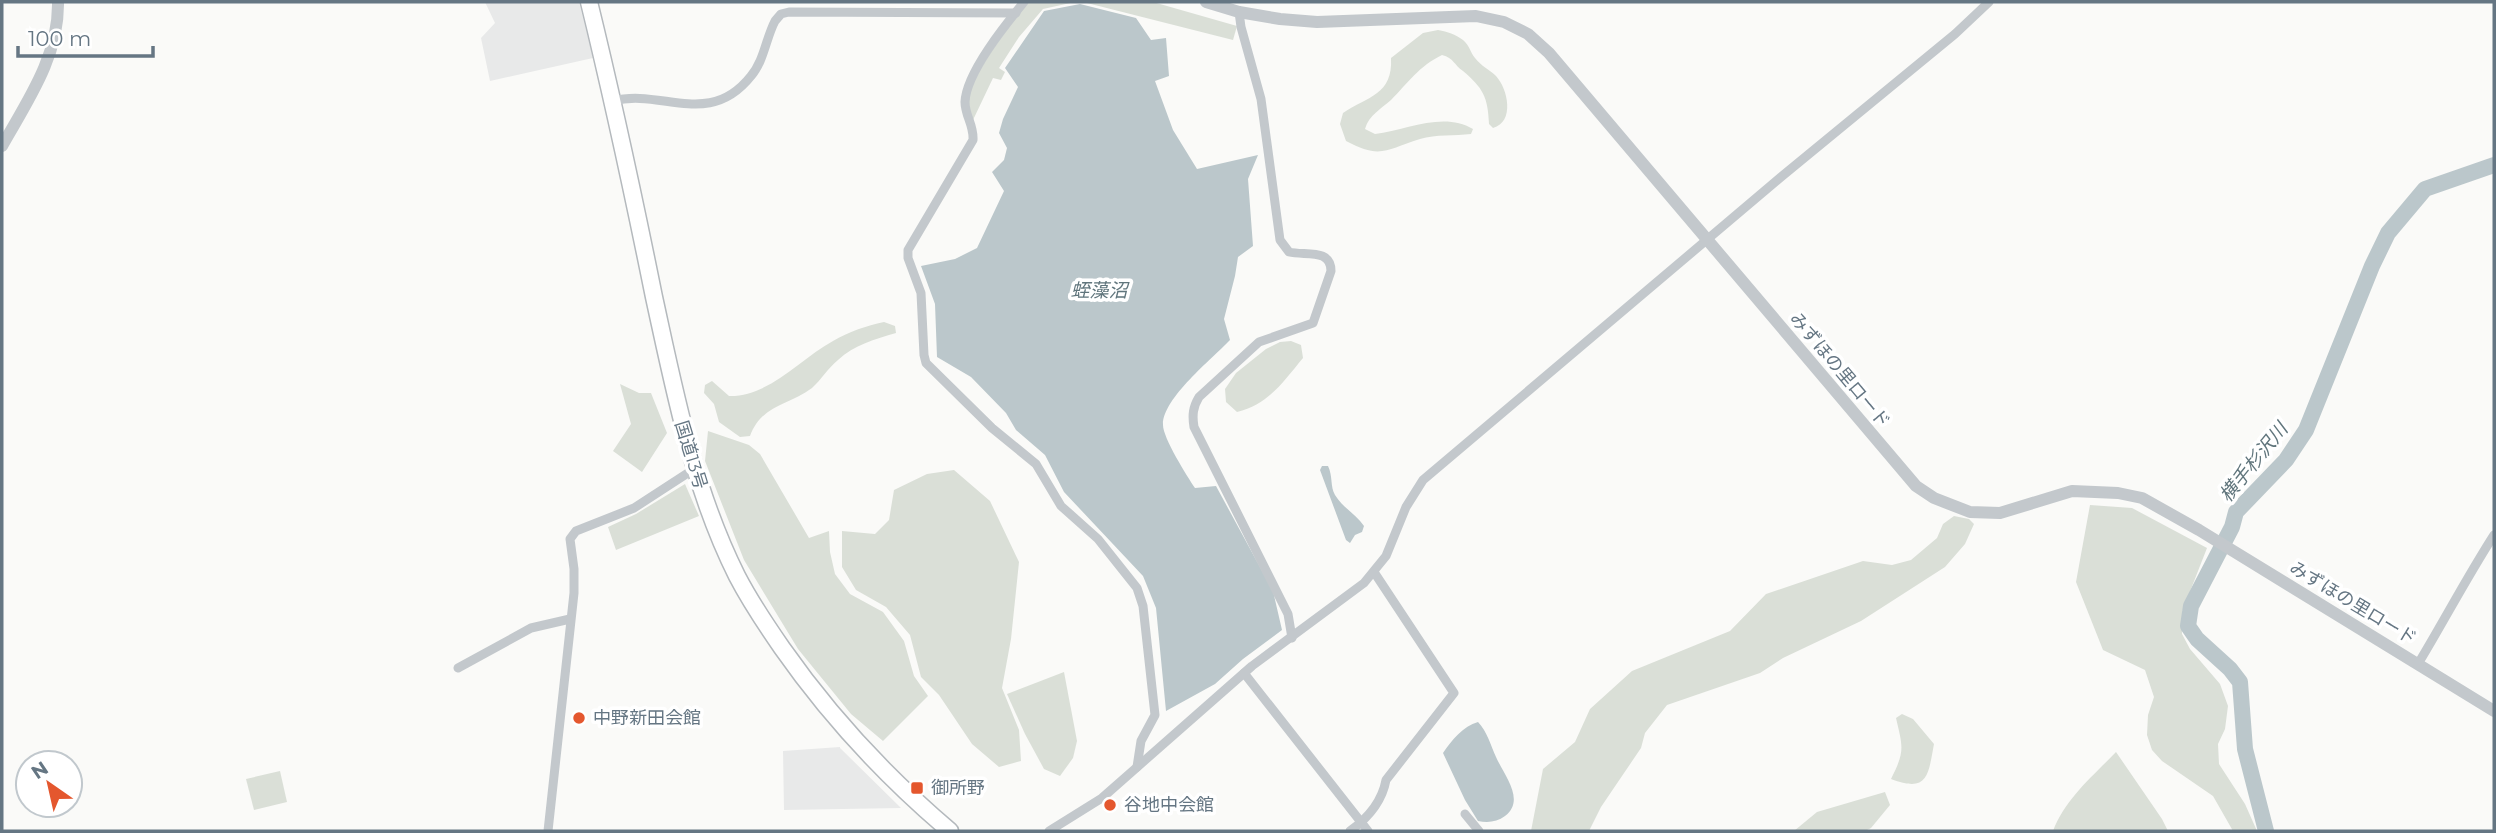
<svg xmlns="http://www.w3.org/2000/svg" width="2496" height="833" font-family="Montserrat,'Noto Sans JP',sans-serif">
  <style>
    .built { fill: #e8e9e9 }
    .green { fill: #dadfd7 }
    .water { fill: #bbc7cb }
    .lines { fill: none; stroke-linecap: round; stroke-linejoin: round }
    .river { stroke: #bbc7cb; stroke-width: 16 }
    .trunk-casing { stroke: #b4b9bd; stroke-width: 19 }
    .minor { stroke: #c3c8cc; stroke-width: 9 }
    .tertiary { stroke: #c3c8cc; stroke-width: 12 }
    .trunk { stroke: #fff; stroke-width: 16 }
    .poi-dot { fill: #e4572e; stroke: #fff; stroke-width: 2.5 }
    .labels { text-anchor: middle; stroke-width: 7; stroke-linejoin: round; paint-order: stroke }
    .street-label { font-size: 18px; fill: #657683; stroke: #fff }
    .poi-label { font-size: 18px; fill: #657683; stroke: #fff; text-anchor: start }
    .water-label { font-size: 19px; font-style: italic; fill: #60757c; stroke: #fff }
  </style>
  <rect width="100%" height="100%" fill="#fafaf8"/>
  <g class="built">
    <path d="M485,2H579L593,58L490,81L481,38L495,23Z"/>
    <path d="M840,747V748L901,808L784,810L783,751Z"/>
  </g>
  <g class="green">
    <path d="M1027,2H1075L1043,9L1019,37L999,68L1005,72L1001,80L993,78L973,120C971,113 968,106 969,98C973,71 1011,25 1027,2Z"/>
    <path d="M1083,2H1153L1237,26L1233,40Z"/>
    <path d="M1438,30C1448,32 1455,34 1463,40C1470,46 1470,52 1475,58C1481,66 1490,70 1496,76C1508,89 1515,122 1493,128L1489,124C1488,97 1483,88 1463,71C1454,65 1454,58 1442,55C1419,66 1408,83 1391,100C1381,109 1369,115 1365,129L1375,134C1406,130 1444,111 1473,129L1471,134C1455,136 1436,134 1420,139C1387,149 1381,160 1346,141L1340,124L1343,113C1368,96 1393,95 1391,58L1423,33Z"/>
    <path d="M884,322L895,326L896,333C875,339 854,345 838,360C828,368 821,380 812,388C788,406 762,404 750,436L740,437L719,422L714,404L704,393L705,385L712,381L729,396C769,397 800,359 833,341C850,331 866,326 884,322Z"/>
    <path d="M1291,341L1301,345L1303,358C1283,382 1269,404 1237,412L1226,402L1225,389L1236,373L1266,349L1280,342Z"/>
    <path d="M620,384L639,393H651L667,433L642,472L613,451L631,424Z"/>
    <path d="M708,431L749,445L760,454L809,538L829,531L830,552L835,574L850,594L883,612L904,641L914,676L928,696L883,741L851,714L798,649L744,560L705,461Z"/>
    <path d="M954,470L990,501L1019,562L1011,639L1002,688L1019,730L1021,761L999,767L972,744L939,695L921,677L910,635L886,607L856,590L842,567V531L875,534L889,520L894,490L927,474Z"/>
    <path d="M685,484L699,516L616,550L608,527L636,514Z"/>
    <path d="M2090,505L2132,508L2207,548L2182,612V634L2190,649L2220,684L2228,706L2225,729L2218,744L2219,764L2245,804L2257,831H2233L2213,796L2162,761L2152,750L2147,735L2148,715L2154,697L2145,670L2103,650L2076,582Z"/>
    <path d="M1954,516L1969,519L1974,524L1965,544L1945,567L1861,621L1783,658L1760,673L1667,705L1645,733L1641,748L1601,807L1589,831H1531L1543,769L1575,742L1590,709L1632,671L1730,631L1766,594L1863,561L1892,565L1911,560L1937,538L1943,524Z"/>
    <path d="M1064,672L1077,741L1073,758L1060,776L1044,769L1025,734L1007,694Z"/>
    <path d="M1902,714L1913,719L1934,744C1928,776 1928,793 1891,779C1905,751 1903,748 1896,718Z"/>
    <path d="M2116,752L2162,819L2168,831H2053C2065,799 2093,776 2116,752Z"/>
    <path d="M280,771L287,802L254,810L246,779Z"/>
    <path d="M1885,792L1890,805L1871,828L1865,831H1794L1817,812Z"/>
  </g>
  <g class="water">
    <path d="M1080,4L1136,18L1151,40L1166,38L1169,76L1155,81L1173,130L1197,169L1258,155L1248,179L1253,246L1238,257L1235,276L1224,319L1230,340C1212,359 1162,399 1163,425C1163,438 1187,476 1195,488L1216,486L1273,591L1282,630L1243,659L1215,684L1166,711L1156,608L1143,576L1064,492L1045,455L1016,430L1006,413L971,377L937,357L935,304L921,266L955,259L977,248L1004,191L992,172L1004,160L1007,148L999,133L1003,119L1018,87L1005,68L1044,11Z"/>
    <path d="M1322,466H1328C1333,476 1330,487 1335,495C1343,508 1356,514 1364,526L1362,532L1355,535L1350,543L1346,540L1320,470Z"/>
    <path d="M1478,722C1487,731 1491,746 1496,757C1504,775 1526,800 1505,816C1497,822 1488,823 1478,821L1465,800L1443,753C1452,740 1463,726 1478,722Z"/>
  </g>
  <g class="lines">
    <path class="river" d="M2266,831L2245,749L2240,682L2230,669L2197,639L2188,626L2191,606L2232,527L2236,512L2286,460L2306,430L2372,266L2388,233L2425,189L2494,165"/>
    <defs>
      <path id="trunk" d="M589,2C613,100 634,198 654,297C675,393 693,488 737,576C750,601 766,625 782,648C831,718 885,776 950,831"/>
    </defs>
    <use href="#trunk" class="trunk-casing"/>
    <g class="minor">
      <path d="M1024,2C1006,24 966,73 965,102C965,116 974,125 973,140L908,250V258L921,293L924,355L926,363L992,428L1036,464L1061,506L1098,539L1137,588L1143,606L1155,715L1141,741L1137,767"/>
      <path d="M1239,12L1241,27L1261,99L1280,240L1289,252C1305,256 1331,248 1331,271L1313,323L1259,342L1199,397C1193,407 1192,415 1194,427L1288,614L1292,638"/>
      <path d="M613,101C662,88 709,129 751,76C764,61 766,38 775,21L781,14L789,12L1016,13"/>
      <path d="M2418,664C2444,621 2467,577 2494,535"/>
      <path d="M458,668L531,628L570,619"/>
      <path d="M1244,673L1368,831"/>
      <path d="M1465,814L1479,831"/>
      <path d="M548,831L574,593V569L570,539L576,531L634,508L694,469"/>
      <path d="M1049,831L1102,798L1252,666L1364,583L1386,556L1406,507L1423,480L1781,177L1955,34L1989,2"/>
      <path d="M1350,831C1368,818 1382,802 1386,780L1454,693L1374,572"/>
    </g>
    <g class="tertiary">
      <path d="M1206,2L1239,12L1280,19L1317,22L1476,16L1504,22L1528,34L1549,53L1916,486L1934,498L1970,512L2000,513L2072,491L2118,493L2142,498L2199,530L2494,711"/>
      <path d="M2,146C28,100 59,56 58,2"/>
    </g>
    <use href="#trunk" class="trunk"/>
  </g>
  <g class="poi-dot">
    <circle cx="579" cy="718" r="7"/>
    <rect x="910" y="781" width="14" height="14" rx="3.5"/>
    <circle cx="1110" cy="805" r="7"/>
  </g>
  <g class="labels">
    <g class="street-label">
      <text transform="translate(1840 370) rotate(50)" y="6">みずほの里ロード</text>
      <text transform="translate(691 455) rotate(73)" y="6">国道13号</text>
      <text transform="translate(2353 603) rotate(31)" y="6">みずほの里ロード</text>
    </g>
    <g class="poi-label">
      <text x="593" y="724">中野新田会館</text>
      <text x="931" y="794">御所野</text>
      <text x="1124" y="811">谷地中会館</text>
    </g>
    <g class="water-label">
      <text x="1099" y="297">蛭藻沼</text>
      <text transform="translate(2253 462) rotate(-51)" y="7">横手杉沢川</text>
    </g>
  </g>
  <rect width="2496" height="833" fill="none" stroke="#657683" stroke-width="7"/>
  <g transform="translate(49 784) rotate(326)"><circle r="33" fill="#ffffff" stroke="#c1c8cd" stroke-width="2"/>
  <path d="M0-5L12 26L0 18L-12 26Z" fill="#e4572e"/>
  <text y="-10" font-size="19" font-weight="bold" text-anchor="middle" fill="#657683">N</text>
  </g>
  <path d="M18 46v10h135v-10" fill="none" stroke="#657683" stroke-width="3.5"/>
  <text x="28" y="46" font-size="21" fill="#657683" stroke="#ffffff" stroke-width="5" paint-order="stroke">100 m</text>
</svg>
